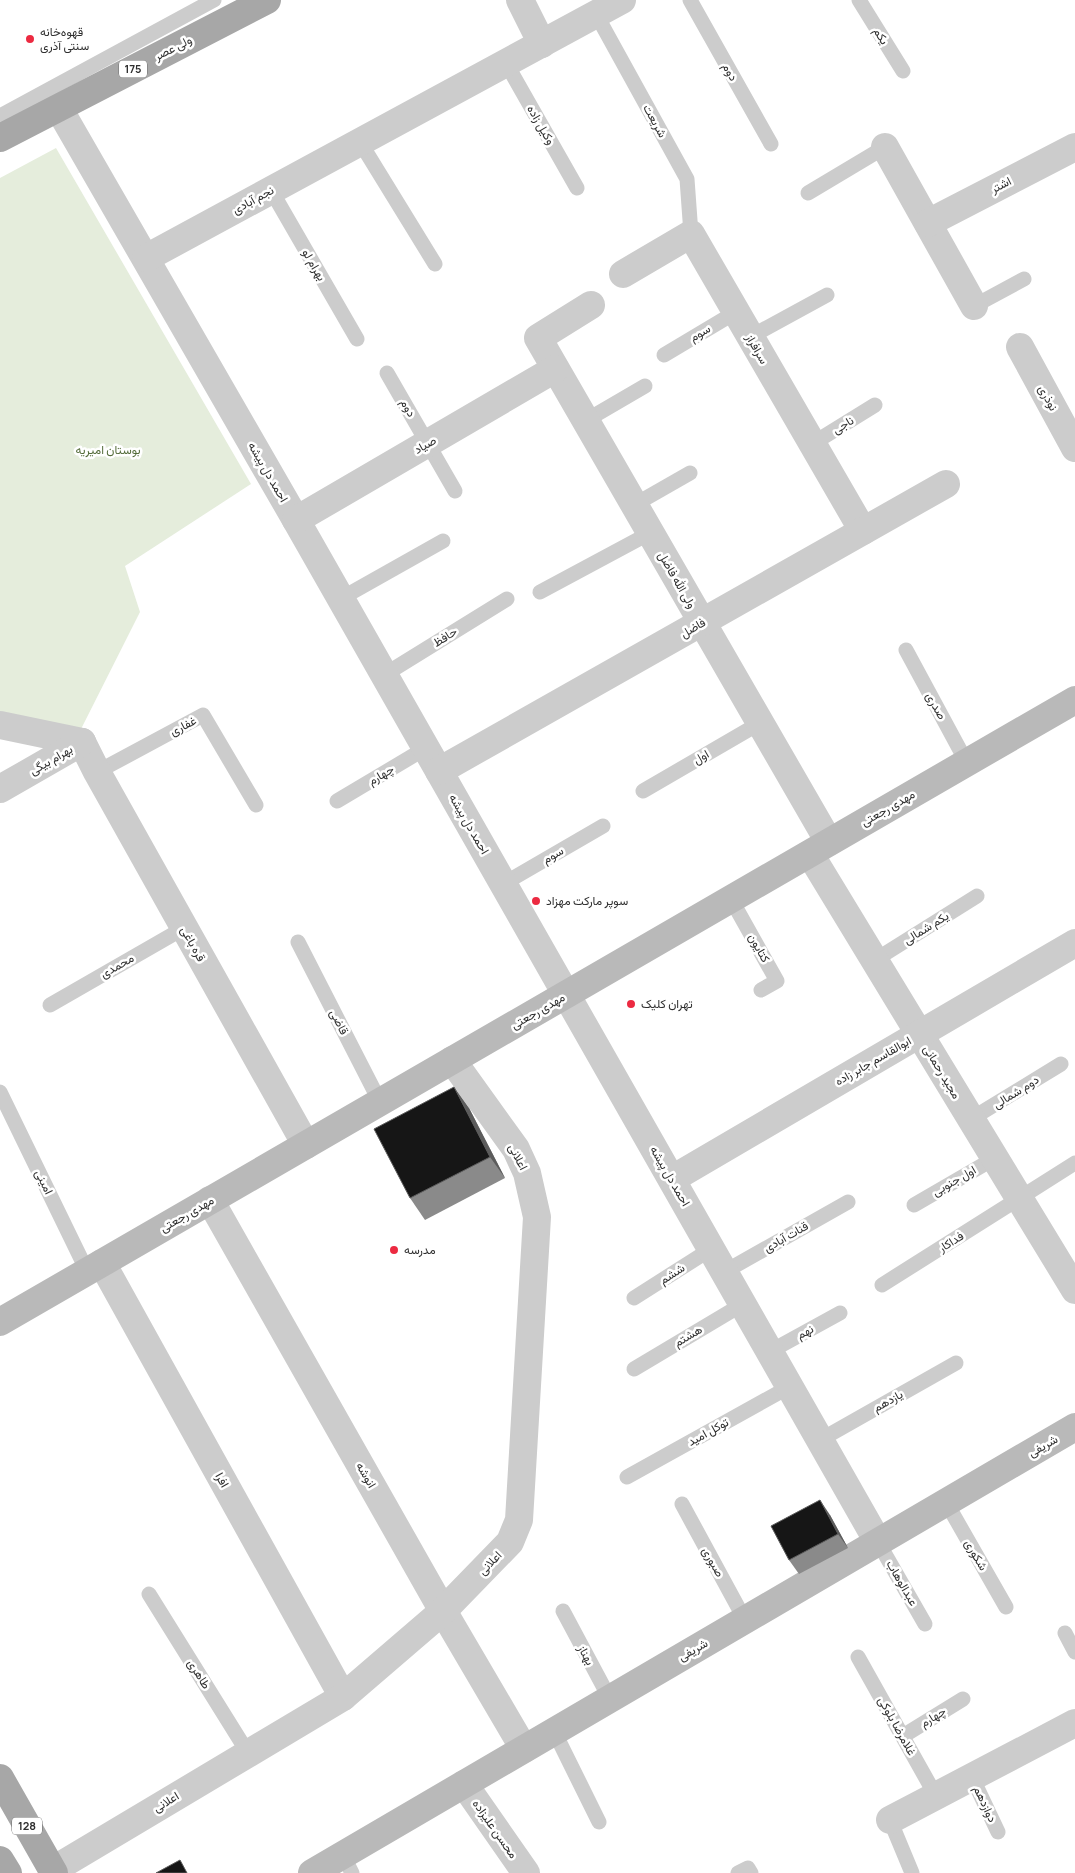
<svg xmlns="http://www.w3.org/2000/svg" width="1075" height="1873" font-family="Manrope,Vazirmatn,sans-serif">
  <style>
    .green { fill: #e5eddc }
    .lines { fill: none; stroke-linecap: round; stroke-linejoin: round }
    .lane { stroke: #ccc; stroke-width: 15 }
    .street { stroke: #ccc; stroke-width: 28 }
    .secondary { stroke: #b9b9b9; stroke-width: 28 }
    .primary { stroke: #a7a7a7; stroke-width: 28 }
    .wall { fill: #8a8a8a }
    .shaded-wall { fill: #5c5c5c }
    .building { fill: #161616; stroke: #5c5c5c }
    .poi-dot { fill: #ec2a41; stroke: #fff; stroke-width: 2 }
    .labels { text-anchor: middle; stroke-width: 5; stroke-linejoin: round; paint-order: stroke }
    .shield { fill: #fff; stroke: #6d6d6d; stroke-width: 1 }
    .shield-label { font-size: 11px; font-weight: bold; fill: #2f2f2f }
    .poi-label { font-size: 12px; fill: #2f2f2f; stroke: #fff; text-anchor: start }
    .street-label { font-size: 12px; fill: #2f2f2f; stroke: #fff }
    .park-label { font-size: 12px; fill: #546c3a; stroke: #fff }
  </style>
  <rect width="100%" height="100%" fill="#fff"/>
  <path class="green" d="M56,148L251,484L125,566L140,612L77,737L0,720V178Z"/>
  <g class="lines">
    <g class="lane">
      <path d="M690,0L771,144"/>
      <path d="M859,0L903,71"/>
      <path d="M596,14L687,179L691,234"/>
      <path d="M506,63L577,188"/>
      <path d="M0,116L214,0"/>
      <path d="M360,142L435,264"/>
      <path d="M271,190L357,339"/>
      <path d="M808,193L885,147"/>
      <path d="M974,306L1024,279"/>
      <path d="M750,337L827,295"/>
      <path d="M664,355L736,312"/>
      <path d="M387,373L455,491"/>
      <path d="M585,421L645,386"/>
      <path d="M812,444L875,405"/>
      <path d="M634,505L690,473"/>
      <path d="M540,592L650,533"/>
      <path d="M340,599L443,541"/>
      <path d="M906,650L967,763"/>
      <path d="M384,675L507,599"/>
      <path d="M97,772L203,715L256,805"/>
      <path d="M643,791L760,723"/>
      <path d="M337,801L426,748"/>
      <path d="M503,884L603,826"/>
      <path d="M731,899L777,981L761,990"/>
      <path d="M298,942L380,1102"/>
      <path d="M875,960L977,896"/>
      <path d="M50,1005L184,928"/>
      <path d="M0,1092L87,1271"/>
      <path d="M971,1119L1061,1064"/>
      <path d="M914,1205L995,1158"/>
      <path d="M724,1272L848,1202"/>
      <path d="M882,1285L1075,1163"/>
      <path d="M634,1298L711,1249"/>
      <path d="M769,1352L840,1313"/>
      <path d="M634,1369L743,1304"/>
      <path d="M820,1440L956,1363"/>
      <path d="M627,1477L789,1387"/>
      <path d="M946,1502L1006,1607"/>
      <path d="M682,1504L745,1620"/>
      <path d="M878,1542L925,1624"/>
      <path d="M149,1594L248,1753"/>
      <path d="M563,1611L610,1699"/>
      <path d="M1065,1633L1075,1652"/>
      <path d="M858,1657L936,1796"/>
      <path d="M554,1731L599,1822"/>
      <path d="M903,1736L963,1699"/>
      <path d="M972,1777L998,1832"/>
      <path d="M890,1820L912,1873"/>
      <path d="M343,1855L352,1873"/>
      <path d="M738,1873L748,1868L751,1873"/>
    </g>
    <g class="street">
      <path d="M520,0L542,44"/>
      <path d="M58,107L296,520L878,1542"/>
      <path d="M885,147L974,306"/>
      <path d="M928,223L1075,147"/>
      <path d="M146,258L622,0"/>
      <path d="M623,274L691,234L863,531"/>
      <path d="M591,305L538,338L829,842"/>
      <path d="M1020,347L1075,448"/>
      <path d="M296,520L555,369"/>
      <path d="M0,725L82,742"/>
      <path d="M82,742L97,772L306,1145"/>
      <path d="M439,771L946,484"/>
      <path d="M0,789L82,742"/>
      <path d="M810,854L1075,1290"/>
      <path d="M672,1179L1075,943"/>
      <path d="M210,1200L443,1611L524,1749"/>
      <path d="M102,1263L343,1697"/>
      <path d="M464,1784L526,1873"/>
      <path d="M890,1820L1075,1723"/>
      <path d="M53,1870L343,1697L443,1611L510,1542L519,1520L537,1217L527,1173L516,1149L452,1060"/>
    </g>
    <g class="secondary">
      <path d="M0,1322L1075,700"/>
      <path d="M312,1873L1075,1427"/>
    </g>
    <g class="primary">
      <path d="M0,138L267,0"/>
      <path d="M0,1778L54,1873"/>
      <path d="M0,1860L8,1873"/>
    </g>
  </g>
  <g class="wall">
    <path d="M469,1108L505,1178L425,1220L410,1198Z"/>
    <path d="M830,1515L848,1548L799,1574L789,1560Z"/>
  </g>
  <g class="shaded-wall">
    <path d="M454,1087L469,1108L505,1178L490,1157Z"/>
    <path d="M820,1500L830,1515L848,1548L838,1534Z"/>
  </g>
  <g class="building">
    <path d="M454,1087L490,1157L410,1198L374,1129Z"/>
    <path d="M820,1500L838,1534L789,1560L771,1526Z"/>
    <path d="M180,1860L187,1873H156Z"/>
  </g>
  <g class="poi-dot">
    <circle cx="30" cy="39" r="5"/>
    <circle cx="536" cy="901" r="5"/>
    <circle cx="631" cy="1004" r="5"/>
    <circle cx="394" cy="1250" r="5"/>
  </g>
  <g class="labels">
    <g class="shield">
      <rect x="119" y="60.5" width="28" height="17" rx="4"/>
      <rect x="12" y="1817.5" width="30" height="17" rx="4"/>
    </g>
    <g class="shield-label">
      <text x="133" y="73">175</text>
      <text x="27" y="1830">128</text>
    </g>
    <g class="poi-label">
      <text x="40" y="36">قهوه‌خانه<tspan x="40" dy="14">سنتی آذری</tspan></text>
      <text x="546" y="905">سوپر مارکت مهزاد</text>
      <text x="641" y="1008">تهران کلیک</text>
      <text x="404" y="1254">مدرسه</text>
    </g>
    <g class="street-label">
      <text transform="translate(881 36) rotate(58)" y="4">یکم</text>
      <text transform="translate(173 48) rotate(-27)" y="4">ولی عصر</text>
      <text transform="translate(730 72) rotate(60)" y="4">دوم</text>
      <text transform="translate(655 121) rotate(61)" y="4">شریعت</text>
      <text transform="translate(541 125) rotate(60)" y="4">وکیل زاده</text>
      <text transform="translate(1001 185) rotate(-27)" y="4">اشتر</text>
      <text transform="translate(253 200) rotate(-29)" y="4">نجم آبادی</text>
      <text transform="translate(314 265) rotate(60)" y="4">بهرام لو</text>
      <text transform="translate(700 333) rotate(-31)" y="4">سوم</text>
      <text transform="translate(757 349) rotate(60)" y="4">سرافراز</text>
      <text transform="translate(1048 398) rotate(62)" y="4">نوذری</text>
      <text transform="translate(408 408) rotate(60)" y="4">دوم</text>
      <text transform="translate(843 425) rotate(-31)" y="4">ناجی</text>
      <text transform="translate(425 445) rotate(-30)" y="4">صیاد</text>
      <text transform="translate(268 472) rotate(60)" y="4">احمد دل پیشه</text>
      <text transform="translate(677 580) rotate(60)" y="4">ولی الله فاضل</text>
      <text transform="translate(693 628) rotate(-30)" y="4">فاضل</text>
      <text transform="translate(445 637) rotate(-32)" y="4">حافظ</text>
      <text transform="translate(936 706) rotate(61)" y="4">صدری</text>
      <text transform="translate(183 726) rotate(-28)" y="4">غفاری</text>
      <text transform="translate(701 757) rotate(-30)" y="4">اول</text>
      <text transform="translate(51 760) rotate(-30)" y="4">بهرام بیگی</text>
      <text transform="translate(381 775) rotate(-31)" y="4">چهارم</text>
      <text transform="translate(888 808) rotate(-30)" y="4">مهدی رجعتی</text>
      <text transform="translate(469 824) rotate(60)" y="4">احمد دل پیشه</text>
      <text transform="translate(553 855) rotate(-30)" y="4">سوم</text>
      <text transform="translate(926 928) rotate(-32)" y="4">یکم شمالی</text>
      <text transform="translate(193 944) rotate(61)" y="4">قره باغی</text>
      <text transform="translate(759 948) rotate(61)" y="4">کتایون</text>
      <text transform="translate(117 966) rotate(-30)" y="4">محمدی</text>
      <text transform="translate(538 1011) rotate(-30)" y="4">مهدی رجعتی</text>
      <text transform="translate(339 1022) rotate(63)" y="4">قاضی</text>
      <text transform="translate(873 1061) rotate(-30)" y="4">ابوالقاسم جابر زاده</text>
      <text transform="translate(942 1072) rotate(59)" y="4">مجید رحمانی</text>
      <text transform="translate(1016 1092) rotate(-32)" y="4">دوم شمالی</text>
      <text transform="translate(518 1157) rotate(63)" y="4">اعلانی</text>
      <text transform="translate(670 1176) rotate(60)" y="4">احمد دل پیشه</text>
      <text transform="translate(954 1181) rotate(-30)" y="4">اول جنوبی</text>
      <text transform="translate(44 1182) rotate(64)" y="4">امینی</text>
      <text transform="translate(187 1214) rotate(-30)" y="4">مهدی رجعتی</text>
      <text transform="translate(786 1237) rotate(-30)" y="4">قنات آبادی</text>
      <text transform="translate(951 1242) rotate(-32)" y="4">فداکار</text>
      <text transform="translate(672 1274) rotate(-33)" y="4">ششم</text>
      <text transform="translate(805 1332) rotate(-29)" y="4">نهم</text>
      <text transform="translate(688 1336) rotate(-31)" y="4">هشتم</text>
      <text transform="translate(888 1401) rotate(-29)" y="4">یازدهم</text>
      <text transform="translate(708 1432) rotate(-29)" y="4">توکل امید</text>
      <text transform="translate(1043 1446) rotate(-30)" y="4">شریفی</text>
      <text transform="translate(366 1475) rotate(60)" y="4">انوشه</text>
      <text transform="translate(222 1480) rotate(61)" y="4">افرا</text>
      <text transform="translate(976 1555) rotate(60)" y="4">شکوری</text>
      <text transform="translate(713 1562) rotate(61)" y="4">صبوری</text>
      <text transform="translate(490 1563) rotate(-46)" y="4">اعلانی</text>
      <text transform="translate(902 1583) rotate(60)" y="4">عبدالوهاب</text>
      <text transform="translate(693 1650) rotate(-30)" y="4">شریفی</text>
      <text transform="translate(586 1655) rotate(62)" y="4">بهناز</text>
      <text transform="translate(199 1674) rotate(58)" y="4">طاهری</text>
      <text transform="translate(933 1717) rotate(-32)" y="4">چهارم</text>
      <text transform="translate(897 1726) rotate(61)" y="4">غلامرضا بلوکی</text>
      <text transform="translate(166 1802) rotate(-31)" y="4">اعلانی</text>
      <text transform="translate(985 1804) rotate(65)" y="4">دوازدهم</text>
      <text transform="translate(495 1829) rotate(55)" y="4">محسن علیزاده</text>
    </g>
    <g class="park-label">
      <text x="108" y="454">بوستان امیریه</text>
    </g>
  </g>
</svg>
